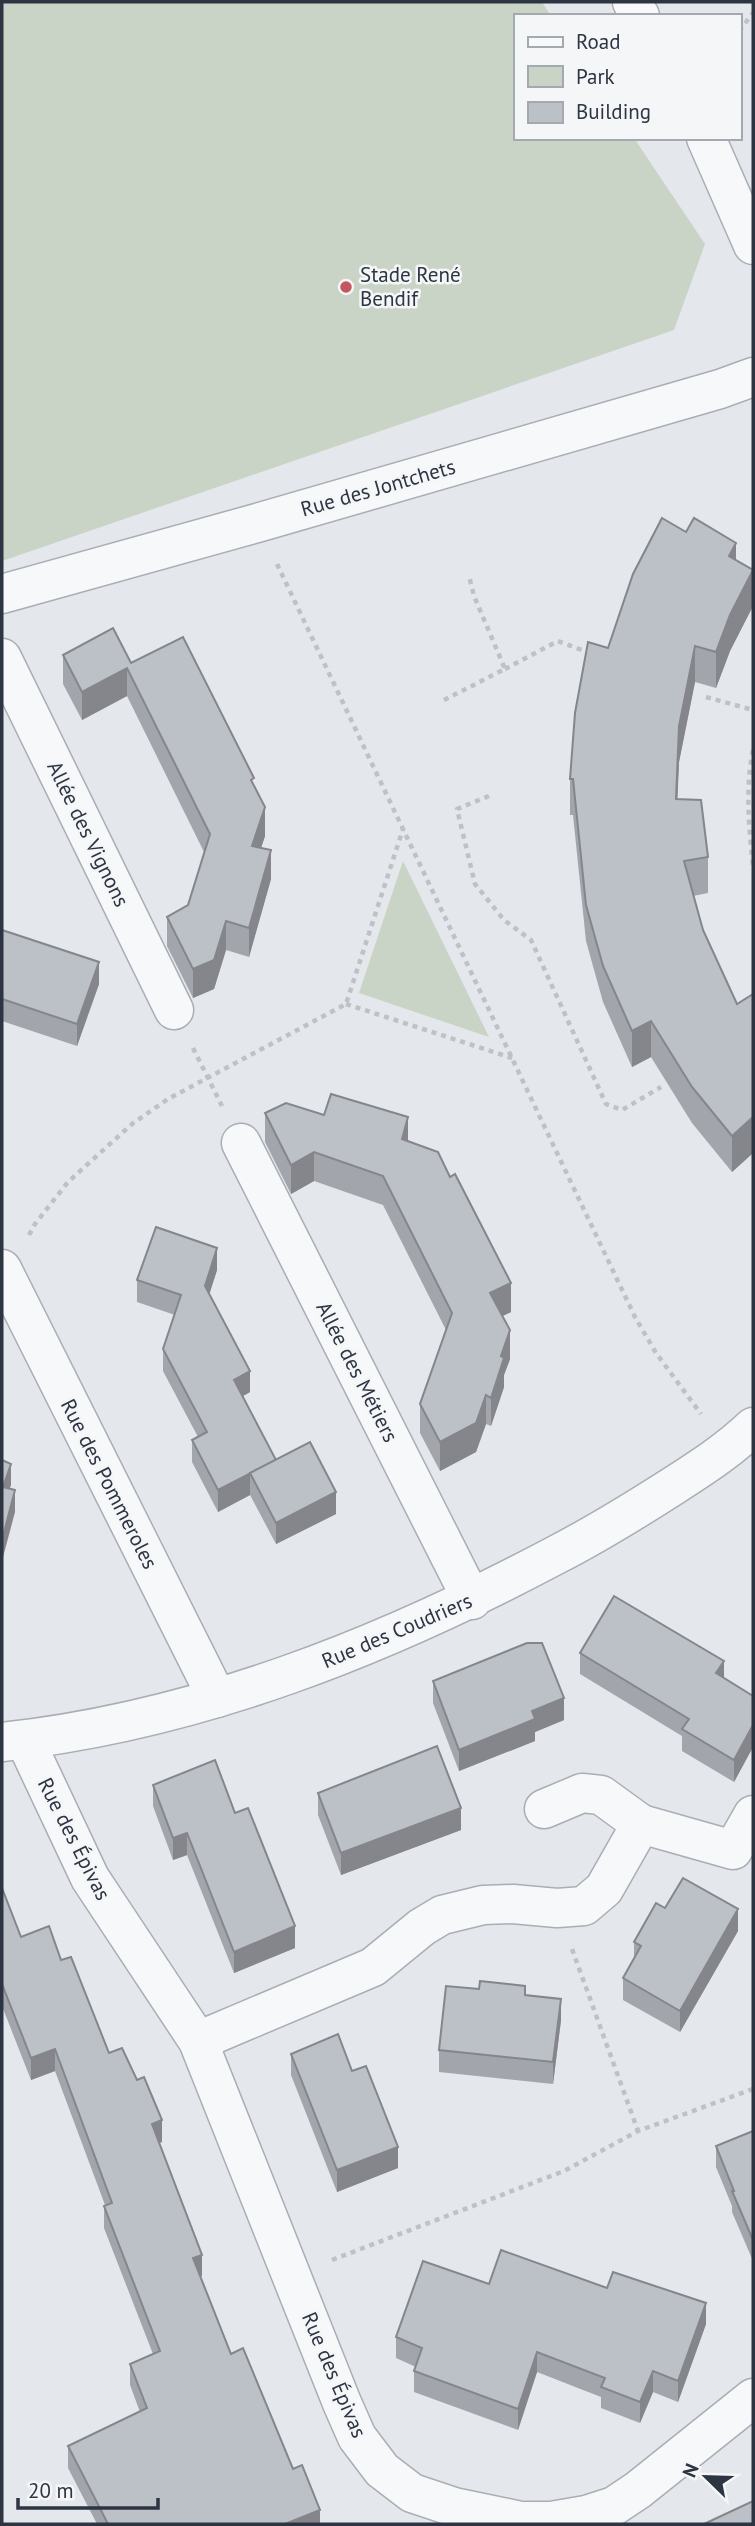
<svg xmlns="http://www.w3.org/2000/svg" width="755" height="2526" font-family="'PT Sans',sans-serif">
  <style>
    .green { fill: #c9d4c6 }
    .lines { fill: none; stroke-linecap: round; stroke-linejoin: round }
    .minor-casing { stroke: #a9aeb5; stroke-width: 41 }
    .path { stroke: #bec1c6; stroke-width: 4.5; stroke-dasharray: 5 5; stroke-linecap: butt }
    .minor { stroke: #f7f8f9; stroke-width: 38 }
    .wall { fill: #a2a5ab }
    .shaded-wall { fill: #84868b }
    .building { fill: #bcc0c7; stroke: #84868b; stroke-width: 2 }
    .poi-dot { fill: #c45561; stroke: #f4f6f8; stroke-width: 2.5 }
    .labels { text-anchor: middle; stroke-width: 5; stroke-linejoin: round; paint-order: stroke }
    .poi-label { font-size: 21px; fill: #2d3442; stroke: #f4f6f8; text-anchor: start }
    .street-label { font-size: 21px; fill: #2d3442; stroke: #f4f6f8 }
  </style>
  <rect width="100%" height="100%" fill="#e4e7eb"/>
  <g class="green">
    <path d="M2,2H542L551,16H515V138H634L705,244L674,330L2,561Z"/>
    <path d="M403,861L489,1037L359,993Z"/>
  </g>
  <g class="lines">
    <defs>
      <g id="minor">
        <path d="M632,2L640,16"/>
        <path d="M706,138L753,245"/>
        <path d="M2,594L257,523L720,389L753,377"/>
        <path d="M2,658L174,1010"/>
        <path d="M241,1143L472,1600"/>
        <path d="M2,1269L217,1698"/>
        <path d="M25,1740L90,1878L198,2041L342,2403L357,2437L382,2470L412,2493L454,2507L521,2521H551L586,2515L614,2506L638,2490L753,2398"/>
        <path d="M2,1742C197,1721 382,1647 554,1556C595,1535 634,1511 673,1486C701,1468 729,1450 753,1427"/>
        <path d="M544,1809L582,1793L601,1795L641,1824"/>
        <path d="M198,2041L373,1967L422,1927L442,1915L483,1905L513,1904L557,1908L584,1906L604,1889L641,1824L733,1850L753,1815"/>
      </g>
    </defs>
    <use href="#minor" class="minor-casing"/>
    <g class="path">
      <path d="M739,31L753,13"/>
      <path d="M277,564L635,1317L656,1353L701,1414"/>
      <path d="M505,669L558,641L590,653"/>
      <path d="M706,697L753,710"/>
      <path d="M444,700L505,669L474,596L469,576"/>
      <path d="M753,750C745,788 749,828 753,866"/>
      <path d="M489,796L457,809L475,884L504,920L531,940L606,1104L622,1110L661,1087"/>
      <path d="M346,1004L512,1058"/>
      <path d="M193,1048L222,1106"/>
      <path d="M29,1235L35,1224L68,1182L132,1124L168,1099L346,1004L403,829"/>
      <path d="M572,1949L638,2131"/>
      <path d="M332,2260L564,2171L638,2131L753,2089"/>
    </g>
    <use href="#minor" class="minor"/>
  </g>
  <g class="wall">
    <path d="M736,560L753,606L730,651L716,688L695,682L679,762L677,799L708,857V893L693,896L703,930L737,1004L753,994V1153L732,1172L692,1123L651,1057L632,1067L603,1002L586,941L573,815H570V779L608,648Z"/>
    <path d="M63,655L131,663L254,787L265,836L261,848L271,879L249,957L226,950L214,989L193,998L167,946V917L188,905L204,852L127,696L82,720L63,684Z"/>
    <path d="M2,930L99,984L77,1046L2,1021Z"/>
    <path d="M265,1113L408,1142L511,1312L502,1316L510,1359L504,1375V1387L491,1426L486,1424L476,1452L440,1471L420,1433V1404L446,1330L383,1205L314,1181L291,1194L265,1142Z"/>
    <path d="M217,1270L209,1294L250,1392L243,1396L276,1460L336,1514L276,1544L250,1495L218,1512L192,1462V1440L198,1437L163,1371V1349L175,1315L137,1302V1280Z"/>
    <path d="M580,1653L724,1678L753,1696V1747L734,1782L682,1751V1736L580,1674Z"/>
    <path d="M433,1681L564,1720L535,1732V1741L459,1771L433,1703Z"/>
    <path d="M153,1785L235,1813L295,1948L234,1973L187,1855L173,1860L153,1806Z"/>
    <path d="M318,1793L461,1830L341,1875L318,1815Z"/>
    <path d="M2,1888L21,1937L61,1960L109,2053L162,2142L159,2143L202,2276L200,2277L231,2354L293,2469L320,2524H97L68,2468V2446L140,2412L130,2385V2364L153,2354L104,2228V2206L105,2205L55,2071L31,2080L2,2006Z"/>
    <path d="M665,1908L738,1931L680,2032L623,2000V1978L634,1958V1942Z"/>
    <path d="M525,1995L561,2020L553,2084L439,2072V2050Z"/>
    <path d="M291,2054L352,2071L398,2168L337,2192L291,2075Z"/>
    <path d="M753,2131V2261L732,2212V2206L716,2167V2146Z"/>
    <path d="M706,2324L678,2402L653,2392L640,2423L601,2408V2397L537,2372L518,2430L414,2392V2371L416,2367L396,2358V2337Z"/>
  </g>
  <g class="shaded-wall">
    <path d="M736,543V579L729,556Z"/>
    <path d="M753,570V606L730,651L716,688V652L730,615Z"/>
    <path d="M695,646V682L679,762L676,835V799L679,726Z"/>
    <path d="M127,668V696L82,720V692Z"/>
    <path d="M265,807V836L252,875V846Z"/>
    <path d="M271,850V879L249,957V928Z"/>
    <path d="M226,921V950L214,989L193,998V969Z"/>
    <path d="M99,962V984L77,1046V1024Z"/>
    <path d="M651,1021V1057L632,1067V1031Z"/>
    <path d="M408,1117V1146L402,1139Z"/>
    <path d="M753,1117V1153L732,1172V1136Z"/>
    <path d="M314,1152V1181L291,1194V1165Z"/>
    <path d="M217,1248V1270L205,1308V1286Z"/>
    <path d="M511,1283V1312L490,1322V1293Z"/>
    <path d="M510,1330V1359L504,1375V1387L491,1426V1398L501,1356Z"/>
    <path d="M250,1371V1392L234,1401V1380Z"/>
    <path d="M486,1395V1424L476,1452L440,1471V1442Z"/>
    <path d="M276,1460L250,1473V1495L218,1512V1490Z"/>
    <path d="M11,1464V1485L3,1508V1487Z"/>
    <path d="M15,1490V1512L2,1561V1540Z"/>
    <path d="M336,1492V1514L276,1544V1523Z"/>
    <path d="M724,1661V1683L716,1673Z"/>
    <path d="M564,1698V1720L535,1732V1741L459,1771V1750L532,1711Z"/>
    <path d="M753,1725V1747L734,1782V1760Z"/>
    <path d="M461,1808V1830L341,1875V1853Z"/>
    <path d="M187,1833V1855L173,1860V1838Z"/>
    <path d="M738,1909V1931L680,2032V2011Z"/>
    <path d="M295,1926V1948L234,1973V1952Z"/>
    <path d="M561,1999V2020L553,2084V2062Z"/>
    <path d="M55,2049V2071L31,2080V2058Z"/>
    <path d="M162,2120V2142L152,2145V2124Z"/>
    <path d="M398,2147V2168L337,2192V2170Z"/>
    <path d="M202,2255V2276L193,2279V2258Z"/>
    <path d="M706,2303V2324L678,2402V2381Z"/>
    <path d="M537,2352V2372L518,2430V2409Z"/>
    <path d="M653,2371V2392L640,2423V2402Z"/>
    <path d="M320,2510V2524H285Z"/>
  </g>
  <g class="building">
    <path d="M662,518L686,532L694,518L736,543L729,556L753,570L730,615L716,652L695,646L679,726L676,799L701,800L708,857L684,861L703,930L737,1004L753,994V1117L732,1136L692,1087L651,1021L632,1031L603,966L586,905L573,779H570L575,713L588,642L608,648L633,574Z"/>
    <path d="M113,628L131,663L183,637L254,778L251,780L265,807L252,846L271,850L249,928L226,921L214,960L193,969L167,917L188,905L210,834L127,668L82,692L63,655Z"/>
    <path d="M2,930L99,962L77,1024L2,999Z"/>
    <path d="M331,1094L408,1117L402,1139L438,1152L450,1177L455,1174L511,1283L490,1293L510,1330L501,1356L504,1358L491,1398L486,1395L476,1423L440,1442L420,1404L452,1313L383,1176L314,1152L291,1165L265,1113L286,1103L324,1115Z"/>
    <path d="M156,1227L217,1248L205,1286L250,1371L234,1380L276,1460L218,1490L192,1440L207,1432L163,1349L181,1295L137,1280Z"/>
    <path d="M310,1442L336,1492L276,1523L250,1473Z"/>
    <path d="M2,1460L11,1464L3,1487L15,1490L2,1540Z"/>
    <path d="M614,1596L724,1661L716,1673L753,1696V1725L734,1760L682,1729L689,1719L580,1653Z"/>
    <path d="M527,1643H542L564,1698L532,1711L535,1719L459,1750L433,1681Z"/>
    <path d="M437,1746L461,1808L341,1853L318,1793Z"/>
    <path d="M215,1760L235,1813L248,1808L295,1926L234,1952L187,1833L173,1838L153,1785Z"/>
    <path d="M683,1878L738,1909L680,2011L623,1978L641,1946L634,1942L656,1903L665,1908Z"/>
    <path d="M2,1888L21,1937L49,1926L61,1960L71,1957L109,2053L122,2048L137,2080L144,2077L162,2120L152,2124L202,2255L193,2258L231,2354L243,2348L293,2469L302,2465L320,2510L285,2524H108L68,2446L147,2408L130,2364L160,2351L104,2206L112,2203L55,2049L31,2058L2,1984Z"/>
    <path d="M480,1981L525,1986V1995L561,1999L553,2062L439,2050L446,1986L479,1989Z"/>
    <path d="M338,2034L352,2071L366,2066L398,2147L337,2170L291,2054Z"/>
    <path d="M753,2131V2240L732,2191H734L716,2146Z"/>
    <path d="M501,2250L607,2288L613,2272L706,2303L678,2381L653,2371L640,2402L601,2387L605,2378L537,2352L518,2409L414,2371L422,2348L396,2337L423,2261L489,2284Z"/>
    <path d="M753,2501V2524H704Z"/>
  </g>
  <circle class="poi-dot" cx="346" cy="287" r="7"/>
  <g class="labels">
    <g class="poi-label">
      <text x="360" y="282">Stade René<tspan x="360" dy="24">Bendif</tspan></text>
    </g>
    <g class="street-label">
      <text transform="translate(378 488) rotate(-16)" y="7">Rue des Jontchets</text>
      <text transform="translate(88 834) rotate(64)" y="7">Allée des Vignons</text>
      <text transform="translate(357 1372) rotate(63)" y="7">Allée des Métiers</text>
      <text transform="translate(109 1484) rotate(63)" y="7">Rue des Pommeroles</text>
      <text transform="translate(397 1631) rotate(-23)" y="7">Rue des Coudriers</text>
      <text transform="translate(74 1839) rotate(63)" y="7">Rue des Épivas</text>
      <text transform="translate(334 2375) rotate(67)" y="7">Rue des Épivas</text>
    </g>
  </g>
  <rect width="755" height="2526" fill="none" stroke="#2d3442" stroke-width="7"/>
  <rect x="514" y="14" width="228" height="126" fill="#f4f6f8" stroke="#a4a8af" stroke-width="2"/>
  <rect x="528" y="37" width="35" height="10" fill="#f7f8f9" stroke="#a4a8af" stroke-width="2"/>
  <text x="576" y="49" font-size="21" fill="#2d3442">Road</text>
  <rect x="528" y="66" width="35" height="21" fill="#c9d4c6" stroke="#a4a8af" stroke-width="2"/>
  <text x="576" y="84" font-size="21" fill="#2d3442">Park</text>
  <rect x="528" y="102" width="35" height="21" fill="#bcc0c7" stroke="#a4a8af" stroke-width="2"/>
  <text x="576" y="119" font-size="21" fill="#2d3442">Building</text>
  <g transform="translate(706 2477) rotate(293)" stroke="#f4f6f8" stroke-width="5" paint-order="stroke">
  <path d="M0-5L12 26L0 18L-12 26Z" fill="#2d3442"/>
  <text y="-10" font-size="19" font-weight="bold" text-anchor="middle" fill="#2d3442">N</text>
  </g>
  <path d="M18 2498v10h140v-10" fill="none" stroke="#2d3442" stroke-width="3.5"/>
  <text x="28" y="2498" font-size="21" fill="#2d3442" stroke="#f4f6f8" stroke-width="5" paint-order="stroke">20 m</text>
</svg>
